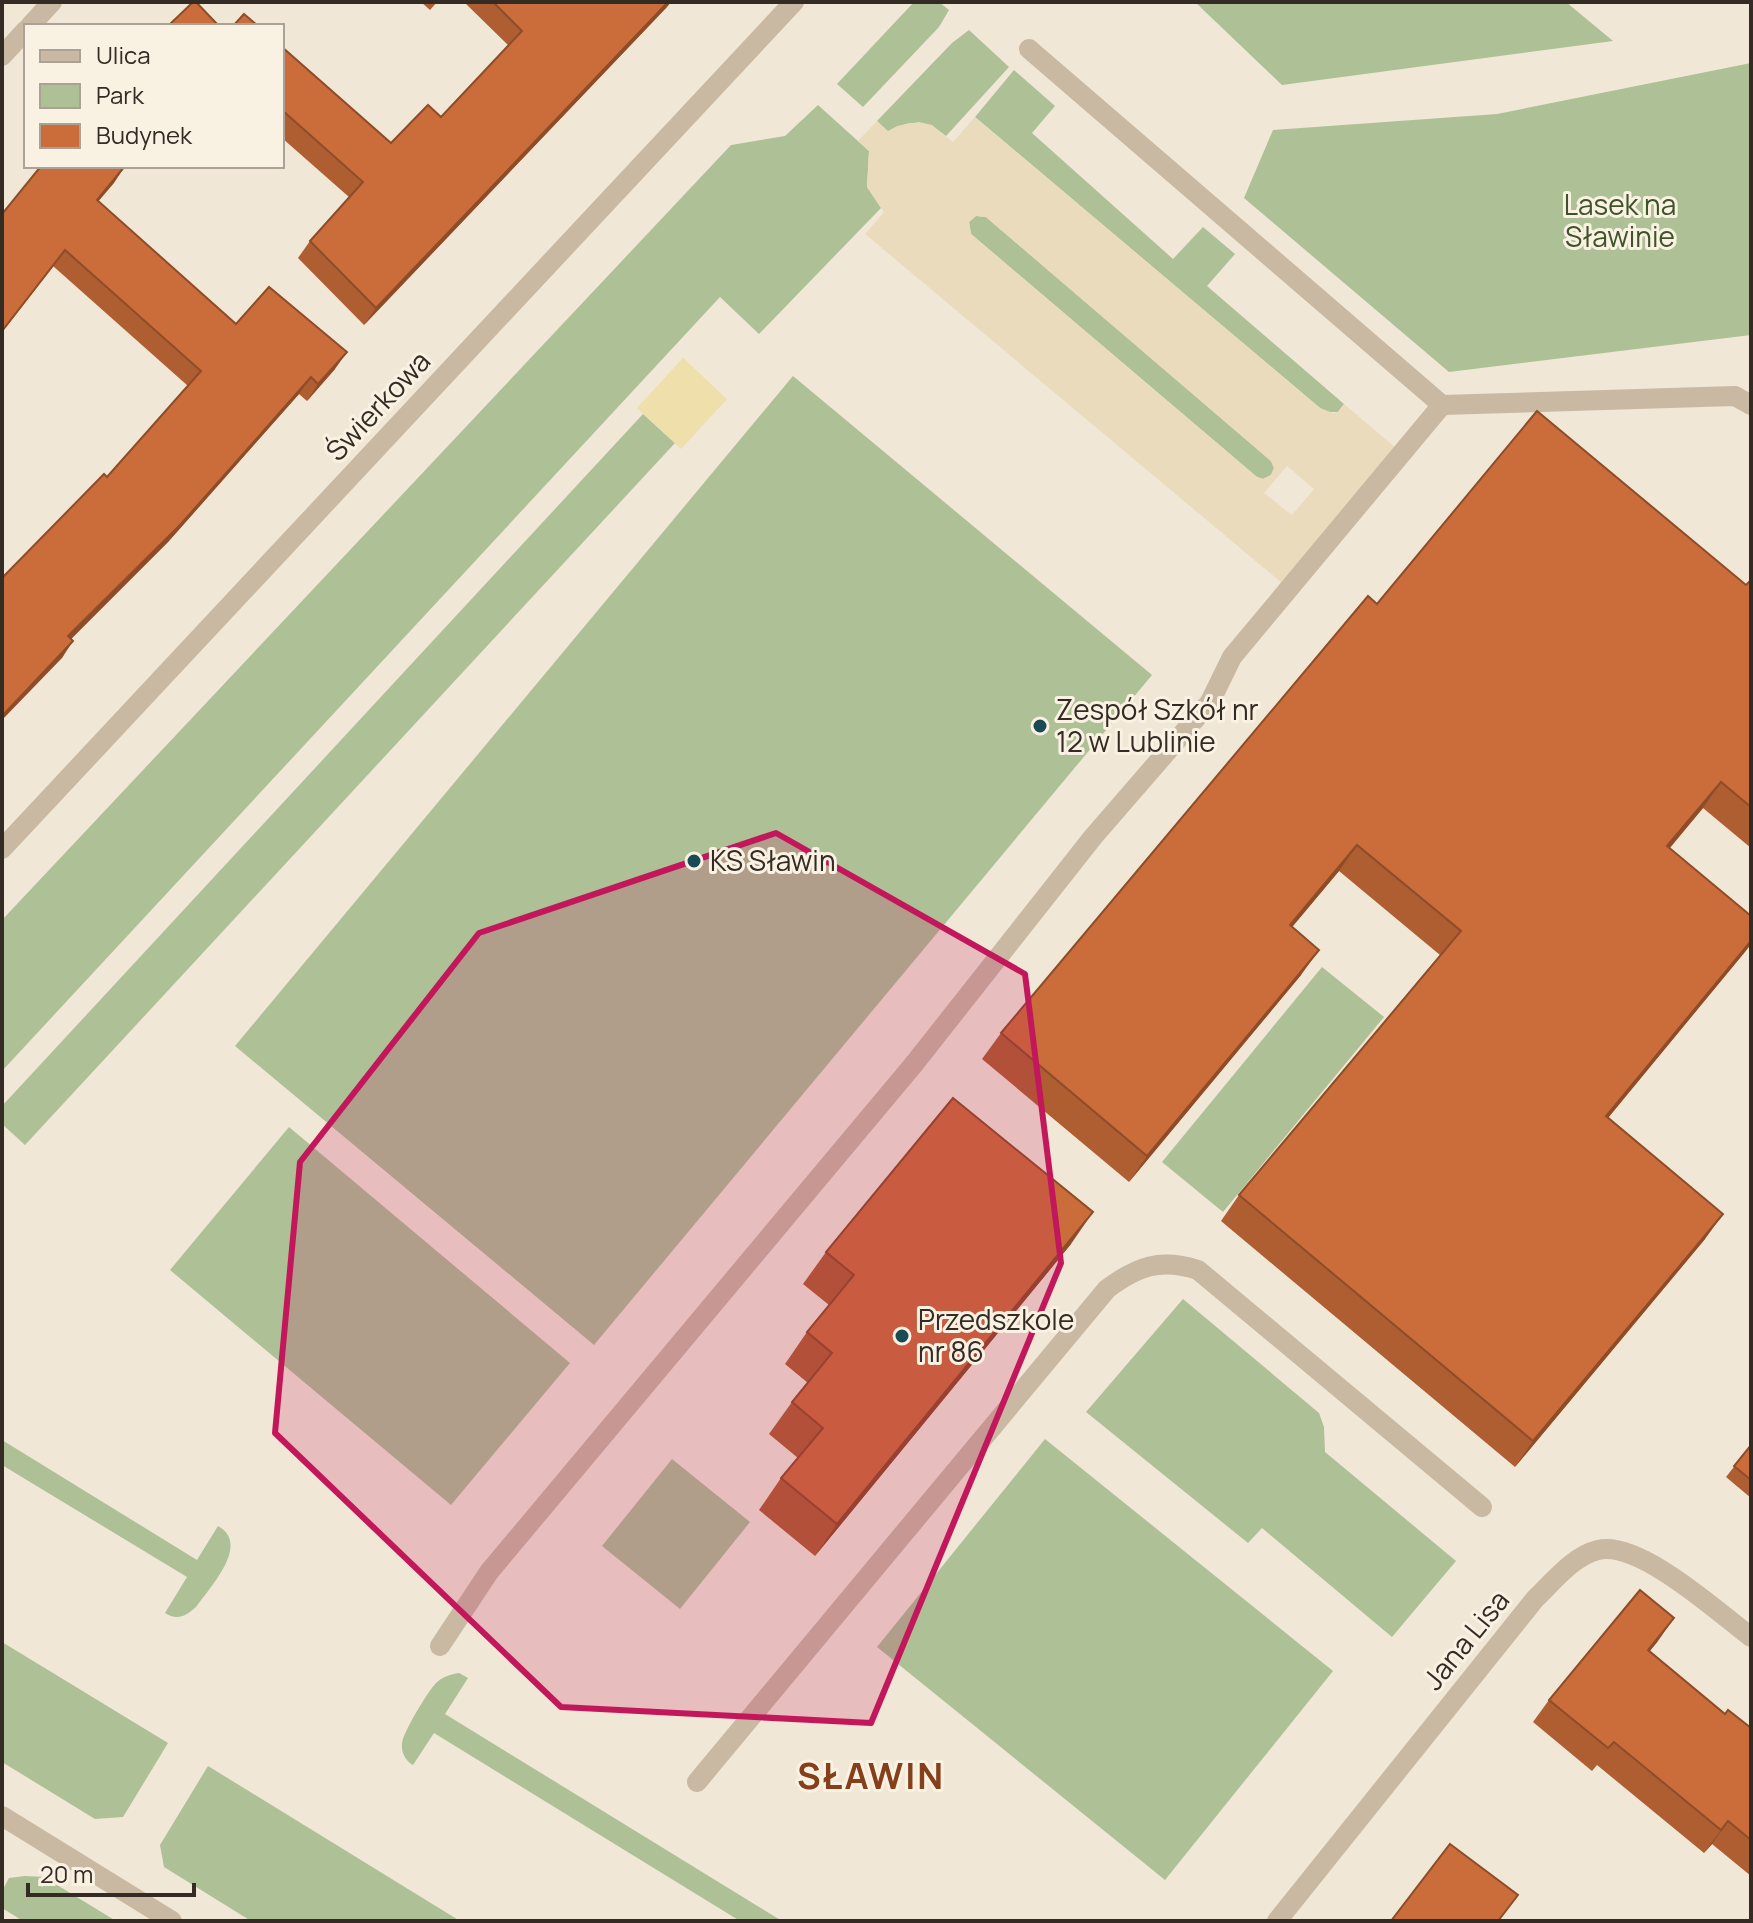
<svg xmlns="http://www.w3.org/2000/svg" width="1753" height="1923" font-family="Manrope,sans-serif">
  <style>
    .green { fill: #adc096 }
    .sand { fill: #efdfaa }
    .plaza { fill: #eadbbc; fill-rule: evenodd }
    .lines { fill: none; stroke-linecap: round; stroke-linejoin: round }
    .service { stroke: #c9b8a2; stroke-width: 20 }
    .pedestrian { stroke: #c9b8a2; stroke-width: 20 }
    .minor { stroke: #c9b8a2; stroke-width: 20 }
    .tertiary { stroke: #c9b8a2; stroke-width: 20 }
    .wall { fill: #af5e32 }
    .shaded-wall { fill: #8e4c29 }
    .building { fill: #cb6d3a; stroke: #8e4c29; stroke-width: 2 }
    .marked { fill: #c2185b; fill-opacity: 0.2; stroke: #c2185b; stroke-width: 6; stroke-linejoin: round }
    .poi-dot { fill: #194b56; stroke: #f9f1e2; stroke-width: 3 }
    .labels { text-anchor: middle; stroke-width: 6; stroke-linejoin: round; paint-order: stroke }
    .park-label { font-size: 28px; fill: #3e5328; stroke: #f9f1e2 }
    .street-label { font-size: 28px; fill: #342b25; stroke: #f9f1e2 }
    .poi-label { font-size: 28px; fill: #342b25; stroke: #f9f1e2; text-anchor: start }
    .district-label { font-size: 36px; font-weight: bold; letter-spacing: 2px; fill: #85401b; stroke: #f9f1e2 }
  </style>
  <rect width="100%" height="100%" fill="#f1e7d6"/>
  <g class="green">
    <path d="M914,2H939L949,10L939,27L863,107L837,84Z"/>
    <path d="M1195,2H1566L1613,41L1282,85Z"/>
    <path d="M969,30L1009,67L946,136C928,121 909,118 888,132L877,121L952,43Z"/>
    <path d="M1751,63V335L1449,372L1244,198L1273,130L1497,114Z"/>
    <path d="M1014,70L1055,106L1032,133L1173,259L1203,227L1235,254L1207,286L1344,404L1338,412H1325L1320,408L975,117Z"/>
    <path d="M818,105L869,151L867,187L881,208L759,334L720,297L2,1071V920L731,145L785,136Z"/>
    <path d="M976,216L986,217L1271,461L1274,468L1271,475L1263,479L1257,477L971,234L969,222Z"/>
    <path d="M793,376L1152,675L594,1345L235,1046Z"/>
    <path d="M643,414L675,443L25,1145L2,1124V1106Z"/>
    <path d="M1322,967L1384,1017L1223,1212L1162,1162Z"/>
    <path d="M289,1127L570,1363L451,1505L170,1270Z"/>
    <path d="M1183,1299L1319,1413L1324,1427L1325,1452L1456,1561L1392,1637L1262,1528L1248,1543L1086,1412Z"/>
    <path d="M1045,1439L1333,1671L1165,1880L877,1647Z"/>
    <path d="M2,1440L197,1560L218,1526C251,1544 210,1587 196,1607C186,1616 177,1621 165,1613L187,1577L2,1465Z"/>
    <path d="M672,1459L750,1522L680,1609L602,1546Z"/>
    <path d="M2,1642L168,1743L123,1817L95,1819L2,1762Z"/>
    <path d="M459,1673L468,1678L445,1714L782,1921H740L434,1733L413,1765C406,1761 401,1753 402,1744C402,1734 428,1691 436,1683C442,1677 451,1674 459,1673Z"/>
    <path d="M208,1766L460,1921H251L164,1867L160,1845Z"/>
    <path d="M25,1876L44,1877L116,1921H23L2,1908V1891L9,1878Z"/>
  </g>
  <path class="sand" d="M683,358L727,399L681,449L637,408Z"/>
  <path class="plaza" d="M975,117L1320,408L1333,413L1338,412L1344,404L1402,453L1289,589L865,234L884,212L867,187L869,151L858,141L877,121L888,131L897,126L919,122L932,125L953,142ZM976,216L986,217L1271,461L1274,468L1271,475L1263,479L1257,477L971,234L969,222ZM1287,466L1314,489L1292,515L1264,493Z"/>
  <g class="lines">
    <g class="service">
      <path d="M1029,49L1442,405L1735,396L1751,405"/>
      <path d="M440,1646L489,1572L914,1064"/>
      <path d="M697,1782L1107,1289C1138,1266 1160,1258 1198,1270L1482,1507"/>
    </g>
    <path class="pedestrian" d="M914,1064L1093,837L1210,702L1232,657L1442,405"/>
    <g class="minor">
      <path d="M30,26L52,2"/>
      <path d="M2,56L26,30"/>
      <path d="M2,849L794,2"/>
      <path d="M1277,1921L1535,1599C1553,1582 1573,1556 1598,1550C1639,1540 1718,1612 1751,1637"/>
    </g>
    <path class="tertiary" d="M2,1816L172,1921"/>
  </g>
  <g class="wall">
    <path d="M421,2H437L430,10Z"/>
    <path d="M464,2H671L666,8L364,325L298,258L310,241L349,197L282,138V47L391,143L441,117L509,46Z"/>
    <path d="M125,166L98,201L236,324L335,369L307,401L299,394L168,542L71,639L62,658L107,477L188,386L53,266L2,332V214Z"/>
    <path d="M1751,580V848L1703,808L1670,848L1751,916V944L1608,1118L1705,1239L1515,1467L1221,1221L1239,1195L1440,955L1339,871L1292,927L1301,975L1129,1182L982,1059L1001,1033L1377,604L1746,585Z"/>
    <path d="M1071,1244L815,1556L759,1510L781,1478L798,1458L769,1434L792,1402L808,1383L785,1364L807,1332L829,1305L803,1284L826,1252Z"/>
    <path d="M1751,1445V1498L1726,1477Z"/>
    <path d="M1658,1641L1650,1651L1725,1714L1751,1728V1876L1712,1844L1704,1853L1597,1765L1592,1771L1533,1722L1549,1700Z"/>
  </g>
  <g class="shaded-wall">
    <path d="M668,2H671L666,8L364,325L376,308Z"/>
    <path d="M125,166L114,183L85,217L97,200Z"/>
    <path d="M65,250L53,266L2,332V331Z"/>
    <path d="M347,352L335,369L307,401L318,384Z"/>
    <path d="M311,377L299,394L168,542L57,653L68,636Z"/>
    <path d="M73,641L62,658L2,720V716Z"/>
    <path d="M1721,782L1703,808L1649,872L1667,846Z"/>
    <path d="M1357,845L1339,871L1272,951L1290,925Z"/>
    <path d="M1751,941V944L1745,952L1588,1142L1606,1116Z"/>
    <path d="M1319,950L1301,975L1129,1182L1147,1156Z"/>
    <path d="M1093,1212L1071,1244L815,1556L837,1524Z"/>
    <path d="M1723,1214L1705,1239L1515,1467L1533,1441Z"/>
    <path d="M1674,1618L1658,1641L1632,1672L1648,1650Z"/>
    <path d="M1728,1821L1712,1844L1704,1853L1721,1830Z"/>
  </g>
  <g class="building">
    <path d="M193,2H196L219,26H168Z"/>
    <path d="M493,2H668L376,308L310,241L363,182L282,110V47L391,143L428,105L441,117L522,31Z"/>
    <path d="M244,14L258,26H233Z"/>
    <path d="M41,166H125L97,200L236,324L269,287L347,352L318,384L311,377L180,525L68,636L73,641L2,716V578L104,474L107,477L201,371L65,250L2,331V214Z"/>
    <path d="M1537,411L1746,585L1751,580V807L1721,782L1667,846L1751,916V941L1606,1116L1723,1214L1533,1441L1239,1195L1461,931L1357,845L1290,925L1319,950L1147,1156L1001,1033L1368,596L1377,604Z"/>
    <path d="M953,1098L1093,1212L837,1524L781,1478L823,1428L792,1402L832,1353L807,1332L854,1275L826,1252Z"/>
    <path d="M1751,1445V1480L1734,1466Z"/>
    <path d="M1640,1590L1674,1618L1648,1650L1725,1714L1728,1710L1751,1728V1840L1728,1821L1721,1830L1614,1742L1608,1748L1549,1700Z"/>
    <path d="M1450,1844L1518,1895L1498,1921H1391Z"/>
  </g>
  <path class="marked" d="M776,833L1025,974L1061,1263L871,1723L561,1707L275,1433L300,1162L479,933Z"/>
  <g class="poi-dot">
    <circle cx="1040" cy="726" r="8"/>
    <circle cx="694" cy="861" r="8"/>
    <circle cx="902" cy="1336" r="8"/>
  </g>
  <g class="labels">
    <g class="park-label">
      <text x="1620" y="215">Lasek na<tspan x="1620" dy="32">Sławinie</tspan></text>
    </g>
    <g class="street-label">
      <text transform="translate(378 406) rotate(-47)" y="10">Świerkowa</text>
      <text transform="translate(1466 1640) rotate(-51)" y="10">Jana Lisa</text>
    </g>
    <g class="poi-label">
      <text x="1056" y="720">Zespół Szkół nr<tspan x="1056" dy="32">12 w Lublinie</tspan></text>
      <text x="710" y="871">KS Sławin</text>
      <text x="918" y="1330">Przedszkole<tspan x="918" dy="32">nr 86</tspan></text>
    </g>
    <g class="district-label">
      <text x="871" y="1789">SŁAWIN</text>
    </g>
  </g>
  <rect width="1753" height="1923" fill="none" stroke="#342b25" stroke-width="8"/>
  <rect x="24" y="24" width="260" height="144" fill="#f9f1e2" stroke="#aaa296" stroke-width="2"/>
  <rect x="40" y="50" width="40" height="12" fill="#c9b8a2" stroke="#aaa296" stroke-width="2"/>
  <text x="96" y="64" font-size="24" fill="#342b25">Ulica</text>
  <rect x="40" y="84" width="40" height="24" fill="#adc096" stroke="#aaa296" stroke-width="2"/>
  <text x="96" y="104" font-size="24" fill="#342b25">Park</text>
  <rect x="40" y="124" width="40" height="24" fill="#cb6d3a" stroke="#aaa296" stroke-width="2"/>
  <text x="96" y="144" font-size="24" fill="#342b25">Budynek</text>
  <path d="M28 1883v12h166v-12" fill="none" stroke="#342b25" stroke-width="4"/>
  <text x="40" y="1883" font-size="24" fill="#342b25" stroke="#f9f1e2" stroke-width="6" paint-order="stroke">20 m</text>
</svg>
